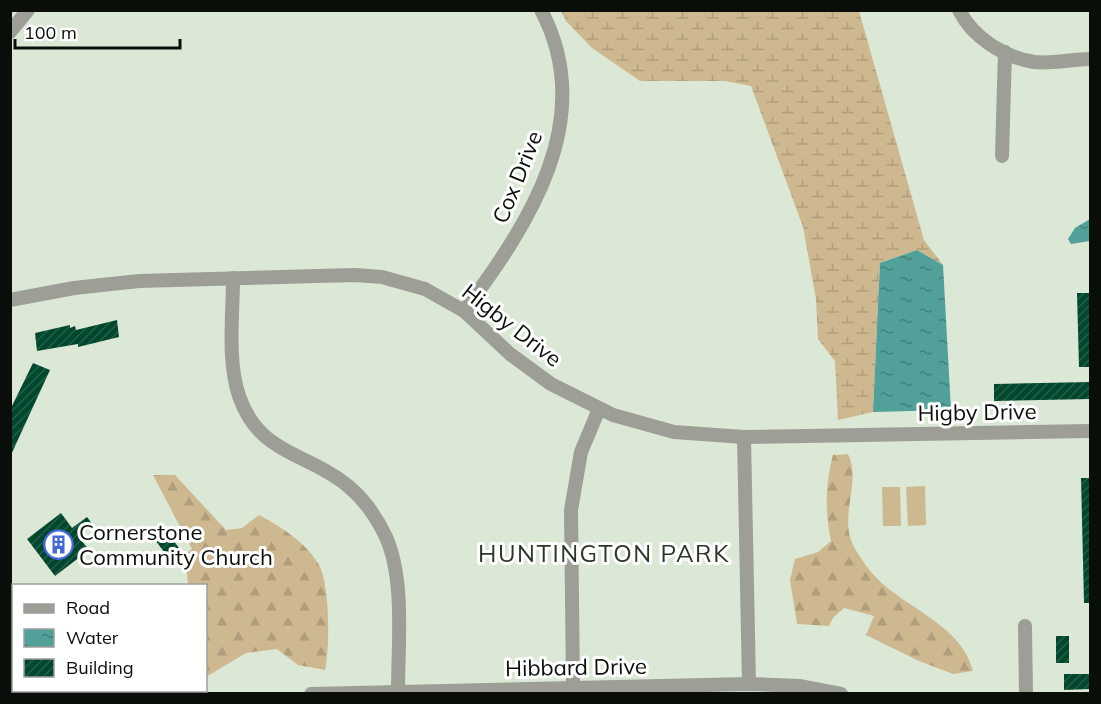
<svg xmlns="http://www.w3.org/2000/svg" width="1101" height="704" font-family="Mulish,sans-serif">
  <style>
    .forest { fill: url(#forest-firs) }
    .wetland { fill: url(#wetland-marsh) }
    .pitch { fill: #ceb890 }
    .water { fill: url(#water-ripples) }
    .building { fill: url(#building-hatch) }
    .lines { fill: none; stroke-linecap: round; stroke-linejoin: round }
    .minor { stroke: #9d9e95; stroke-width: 14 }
    .labels { text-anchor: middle; stroke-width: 6; stroke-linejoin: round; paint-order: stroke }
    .street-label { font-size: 22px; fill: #0a0e08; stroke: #fff }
    .poi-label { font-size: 22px; fill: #0a0e08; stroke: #fff; text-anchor: start }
    .neighbourhood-label { font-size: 24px; letter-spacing: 1.5px; fill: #2c3627; stroke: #fff }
  </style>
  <defs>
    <pattern id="forest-firs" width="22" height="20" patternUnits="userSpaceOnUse" patternTransform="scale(1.5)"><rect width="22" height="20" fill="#ceb890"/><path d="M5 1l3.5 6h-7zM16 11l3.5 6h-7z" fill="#b09d7b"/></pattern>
    <pattern id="wetland-marsh" width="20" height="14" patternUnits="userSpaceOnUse" patternTransform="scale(1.5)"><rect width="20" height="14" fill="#ceb890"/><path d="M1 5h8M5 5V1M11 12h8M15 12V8" fill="none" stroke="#b09d7b"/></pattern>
    <pattern id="water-ripples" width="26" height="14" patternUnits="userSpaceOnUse" patternTransform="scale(1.5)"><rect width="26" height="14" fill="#51a099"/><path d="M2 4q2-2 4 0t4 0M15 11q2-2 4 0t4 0" fill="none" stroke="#41817b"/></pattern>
    <pattern id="building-hatch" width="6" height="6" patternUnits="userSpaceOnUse" patternTransform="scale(1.5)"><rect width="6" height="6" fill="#00472d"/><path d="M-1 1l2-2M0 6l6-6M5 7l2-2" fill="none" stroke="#245d48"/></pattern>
  </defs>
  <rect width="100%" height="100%" fill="#dce8d6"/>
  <g class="forest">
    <path d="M848,454C861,480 841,513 851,540C854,548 860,557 865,564C894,607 960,619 973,671L953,674L919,661L866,635L874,616L844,608L833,618L829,626L797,624L790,580L795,559L818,552L831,541C825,511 825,485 833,455Z"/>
    <path d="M153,475H175L226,530L242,528L259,515C281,527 306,542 319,565C330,585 330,648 325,670L298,665L277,649L246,653L206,677V586L188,585L185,554L192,549Z"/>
  </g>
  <path class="wetland" d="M561,11H859L924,240L943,265L917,250L880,263L873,412L838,420L835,361L818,339L816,299L803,227L751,86L725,81H640L592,48L566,21Z"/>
  <g class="pitch">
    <path d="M925,486L926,525L908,526L906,487Z"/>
    <path d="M882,487H900L901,526H883Z"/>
  </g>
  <g class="water">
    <path d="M1090,219V241L1071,244L1068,239L1075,228Z"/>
    <path d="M917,250L943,265L951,410L873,412L880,263Z"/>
  </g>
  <g class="building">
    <path d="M1077,293H1090V367H1079Z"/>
    <path d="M117,320L119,337L78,347V344L37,351L35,333L70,325V328L75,326L76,330Z"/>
    <path d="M33,363L50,370L10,457V410Z"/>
    <path d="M1090,382V399L994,401V384Z"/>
    <path d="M1081,478H1090V603H1084Z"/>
    <path d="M61,513L72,528L87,517L93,525L78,536L89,550L55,576L27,539Z"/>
    <path d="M167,532L182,552L171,561L155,540Z"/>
    <rect x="1056" y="636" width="13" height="27"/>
    <path d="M1064,674H1090V689L1064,690Z"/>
  </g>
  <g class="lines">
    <g class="minor">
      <path d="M959,10C973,38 1004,57 1034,62C1053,64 1072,59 1090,59"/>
      <path d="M10,32L28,10"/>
      <path d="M1002,156L1005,52"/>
      <path d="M233,278C233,315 227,360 239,396C259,455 307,452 348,486C365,500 377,518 386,537C405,580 398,644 398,691"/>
      <path d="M10,300L74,288L139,281L355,275L382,277L425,289L464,311L510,354L551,384L613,415L674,432L744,437L1090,431"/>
      <path d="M464,311C528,225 599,119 541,10"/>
      <path d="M744,437L749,684"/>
      <path d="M1025,626L1026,694"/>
      <path d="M573,688L571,510L581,452L599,409"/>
      <path d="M311,694L749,684L799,686L841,694"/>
    </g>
  </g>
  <defs>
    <symbol id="building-ring" viewBox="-11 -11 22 22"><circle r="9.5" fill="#fff" stroke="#4369db" stroke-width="1.5"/><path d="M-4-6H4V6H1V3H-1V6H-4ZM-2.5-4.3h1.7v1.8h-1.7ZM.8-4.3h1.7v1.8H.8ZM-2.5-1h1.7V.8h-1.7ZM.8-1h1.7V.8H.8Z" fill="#4369db"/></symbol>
  </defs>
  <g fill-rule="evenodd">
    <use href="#building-ring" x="42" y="528" width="33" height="33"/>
  </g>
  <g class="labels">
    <g class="street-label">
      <text transform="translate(517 177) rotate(-68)" y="8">Cox Drive</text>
      <text transform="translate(512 325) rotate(38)" y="8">Higby Drive</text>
      <text transform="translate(977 412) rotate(-1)" y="8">Higby Drive</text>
      <text transform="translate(576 667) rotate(-1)" y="8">Hibbard Drive</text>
    </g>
    <g class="poi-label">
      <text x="79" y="540">Cornerstone<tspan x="79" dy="25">Community Church</tspan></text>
    </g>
    <g class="neighbourhood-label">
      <text x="604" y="562">HUNTINGTON PARK</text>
    </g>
  </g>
  <rect width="1101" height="704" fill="none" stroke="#0a0e08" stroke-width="24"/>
  <rect x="12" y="584" width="195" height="108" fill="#ffffff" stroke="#9d9f9c" stroke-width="1.5"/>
  <rect x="24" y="604" width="30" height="9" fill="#9d9e95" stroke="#9d9f9c" stroke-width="1.5"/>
  <text x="66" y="614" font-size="18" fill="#0a0e08">Road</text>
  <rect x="24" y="629" width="30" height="18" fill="url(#water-ripples)" stroke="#9d9f9c" stroke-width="1.5"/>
  <text x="66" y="644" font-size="18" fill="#0a0e08">Water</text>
  <rect x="24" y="659" width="30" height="18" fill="url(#building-hatch)" stroke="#9d9f9c" stroke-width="1.5"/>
  <text x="66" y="674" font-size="18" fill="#0a0e08">Building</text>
  <path d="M15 39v9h165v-9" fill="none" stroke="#0a0e08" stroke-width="3"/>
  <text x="24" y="39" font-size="18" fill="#0a0e08" stroke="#ffffff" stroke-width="4.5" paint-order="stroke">100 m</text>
</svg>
